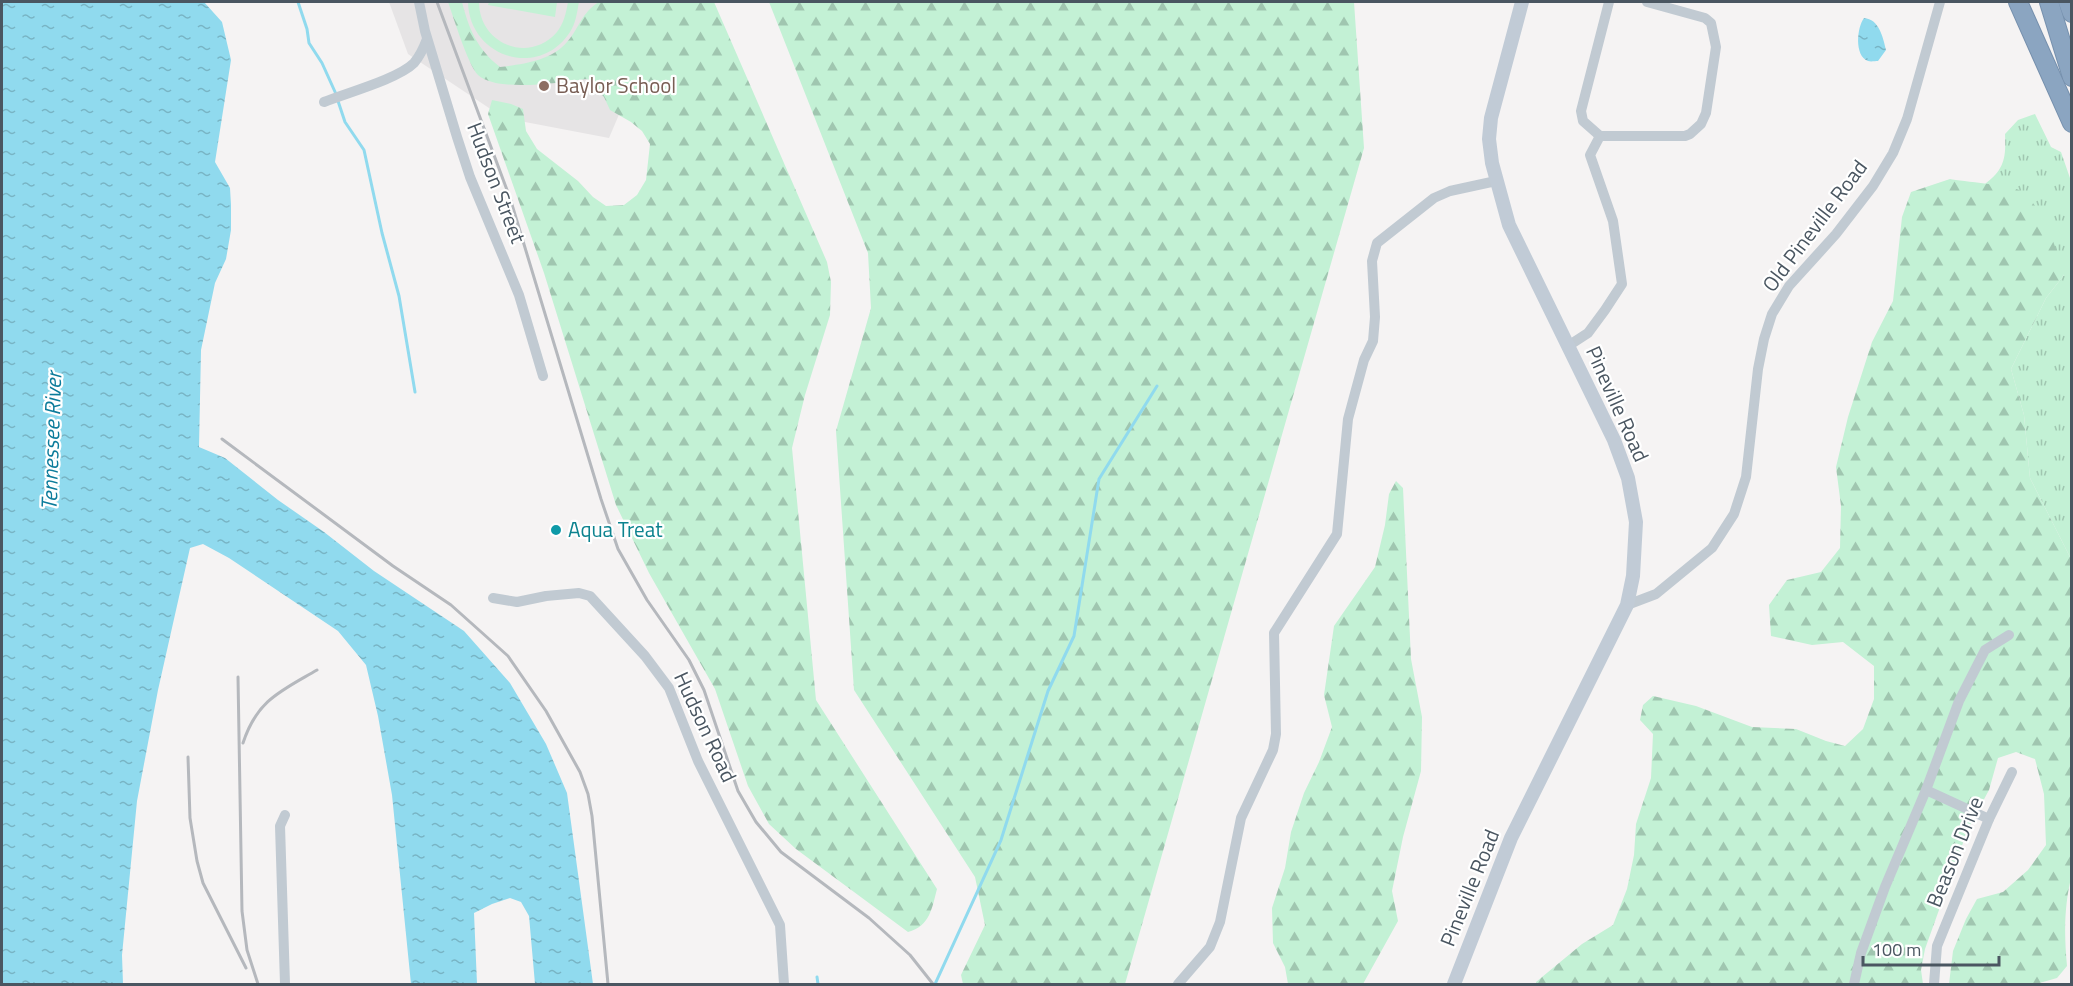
<svg xmlns="http://www.w3.org/2000/svg" width="2073" height="986" font-family="'Titillium Web',sans-serif">
  <style>
    .education { fill: #e6e4e5 }
    .grass { fill: url(#grass-tufts) }
    .forest { fill: url(#forest-firs) }
    .park { fill: #c3f1d5 }
    .water { fill: url(#water-ripples) }
    .lines { fill: none; stroke-linecap: round; stroke-linejoin: round }
    .stream { stroke: #90daee; stroke-width: 3 }
    .motorway-casing { stroke: #7690ad; stroke-width: 20 }
    .minor { stroke: #c1cad2; stroke-width: 10 }
    .secondary { stroke: #c1cbd6; stroke-width: 14 }
    .motorway { stroke: #8ba5c1; stroke-width: 18 }
    .rail { stroke: #b5b8bd; stroke-width: 3 }
    .education-dot { fill: #8d6e63; stroke: #fff; stroke-width: 2 }
    .culture-dot { fill: #0f9aa8; stroke: #fff; stroke-width: 2 }
    .labels { text-anchor: middle; stroke-width: 4.5; stroke-linejoin: round; paint-order: stroke }
    .education-label { font-size: 21px; fill: #785e54; stroke: #fff; text-anchor: start }
    .street-label { font-size: 21px; fill: #4a5661; stroke: #fff }
    .culture-label { font-size: 21px; fill: #0d838f; stroke: #fff; text-anchor: start }
    .water-label { font-size: 22px; font-style: italic; fill: #0c7c9b; stroke: #fff }
  </style>
  <defs>
    <pattern id="grass-tufts" width="24" height="20" patternUnits="userSpaceOnUse" patternTransform="scale(1.5)"><rect width="24" height="20" fill="#c3f1d5"/><path d="M3 7l-1-3M5 7V3M7 7l1-3M15 17l-1-3M17 17v-4M19 17l1-3" fill="none" stroke="#a0c6b0"/></pattern>
    <pattern id="forest-firs" width="22" height="20" patternUnits="userSpaceOnUse" patternTransform="scale(1.5)"><rect width="22" height="20" fill="#c3f1d5"/><path d="M5 1l3.5 6h-7zM16 11l3.5 6h-7z" fill="#a0c6b0"/></pattern>
    <pattern id="water-ripples" width="26" height="14" patternUnits="userSpaceOnUse" patternTransform="scale(1.5)"><rect width="26" height="14" fill="#90daee"/><path d="M2 4q2-2 4 0t4 0M15 11q2-2 4 0t4 0" fill="none" stroke="#78b4c4"/></pattern>
  </defs>
  <rect width="100%" height="100%" fill="#f5f3f3"/>
  <path class="education" d="M389,2H667L609,138L504,118L408,54Z"/>
  <path class="grass" d="M2035,114L2051,147L2061,152L2071,181V559L2030,478L2024,415L2011,369L2046,298L2064,275L1985,184C2005,169 2006,157 2005,134L2018,120Z"/>
  <g class="forest">
    <path d="M448,2H462C469,29 477,49 500,67C523,64 551,61 567,42C580,27 581,13 599,2H714L827,262L831,282L830,315L805,395L792,448L816,700L937,889C932,908 930,926 908,932L796,849L769,824L748,786L715,689L649,573L616,505L544,273L488,114L492,100L511,104L523,109L526,131L537,149L578,181L593,197L606,206L624,205L637,195L646,180L650,144L642,131L631,122L610,110L604,97L587,79C561,82 498,93 478,75C468,65 453,16 448,2Z"/>
    <path d="M769,2H1354L1364,148L1125,984H963L961,975L985,925L975,877L854,690L836,431L871,308L868,253Z"/>
    <path d="M1950,179C1961,181 2013,186 2019,190C2044,206 2056,248 2064,275L2046,298L2011,369L2024,415L2030,478L2071,559L2072,874C2064,905 2064,934 2067,966L2057,978L2036,984H1949L1953,951L1966,919L1977,899L2003,892L2028,870L2046,845L2044,794L2035,759L2016,752L1998,758L1989,790L1968,829L1925,949L1921,970L1923,984H1536V982L1582,944L1613,925L1627,889L1634,855L1636,824L1651,778L1653,734L1640,720L1643,705L1653,696L1696,706L1752,727L1796,729L1826,741L1845,746L1863,729L1874,699V666L1843,642L1812,645L1771,636L1769,605L1787,580L1821,572L1840,548L1841,506L1836,467L1848,417L1872,342L1893,301L1902,217L1911,192Z"/>
    <path d="M1396,481L1403,488L1411,659L1422,717L1421,771L1403,837L1392,891L1398,921L1363,984H1288L1285,967L1273,943L1272,908L1285,868L1291,832L1304,793L1319,762L1332,727L1324,695L1334,626L1375,567L1385,525L1389,494Z"/>
  </g>
  <g class="park">
    <path d="M468,2H479C479,43 528,65 557,32C564,23 566,13 568,2H579C577,12 576,23 570,32C539,80 469,57 468,2Z"/>
    <path d="M489,2H557L555,17L488,5Z"/>
  </g>
  <g class="water">
    <path d="M2,2H204L222,22L231,60L215,162L230,188L231,205V230L226,259L215,283L201,350L199,447L225,458L278,500L324,532L374,571L464,631L510,683L546,744L567,793L593,984H535L529,916L521,902L510,898L492,904L474,913L477,984H411L392,795L378,716L366,665L338,631L229,558L203,544L190,548L158,690L137,801L122,955L123,984H2Z"/>
    <path d="M1864,18C1879,19 1883,37 1886,50L1878,61C1875,61 1871,62 1868,61C1854,56 1857,27 1864,18Z"/>
  </g>
  <g class="lines">
    <g class="stream">
      <path d="M298,2L307,29L309,43L322,63L336,94"/>
      <path d="M338,101L345,122L364,150L382,233L399,296L415,392"/>
      <path d="M817,977L818,984"/>
      <path d="M935,984L1001,840L1048,691L1074,636L1099,479L1157,386"/>
    </g>
    <defs>
      <g id="motorway">
        <path d="M2018,2L2072,123"/>
        <path d="M2049,2L2072,77"/>
        <path d="M2068,2L2072,13"/>
      </g>
    </defs>
    <use href="#motorway" class="motorway-casing"/>
    <g class="minor">
      <path d="M419,2L425,31L457,137L470,177L519,295L543,376"/>
      <path d="M1609,2L1581,111L1583,121L1600,136H1685L1690,134L1701,124L1706,113L1716,47L1711,23L1705,18L1647,2"/>
      <path d="M324,102C346,93 398,79 414,63C420,56 424,47 427,39"/>
      <path d="M1568,346L1588,333L1605,310L1622,284L1613,221L1590,155L1600,136"/>
      <path d="M493,598L517,602L546,596L579,593L590,596L645,656L669,688L698,761L780,925L784,984"/>
      <path d="M1627,605L1656,594L1712,548L1734,514L1746,477L1758,369L1764,339L1772,314L1789,286L1836,234L1873,186L1893,153L1907,119L1940,2"/>
      <path d="M1926,790L1989,819"/>
      <path d="M285,984L280,826L285,815"/>
      <path d="M1178,984L1210,947L1220,922L1241,818L1273,750L1276,734L1274,633L1337,534L1348,419L1364,360L1373,341L1375,317L1372,261L1377,243L1434,198L1450,191L1496,181"/>
      <path d="M1854,984L1861,953L1885,887L1926,790L1959,701L1985,650L2009,635"/>
      <path d="M1934,984L1937,946L1989,819L2012,772"/>
    </g>
    <path class="secondary" d="M1454,984L1511,838L1627,605L1633,576L1636,522L1628,478L1614,440L1509,225L1492,163L1489,139L1491,118L1522,2"/>
    <use href="#motorway" class="motorway"/>
    <g class="rail">
      <path d="M437,2L510,198L601,499L618,549L647,600L689,660L704,690L738,791L756,822L781,852L869,918L910,955L933,984"/>
      <path d="M222,439L393,566L451,605L508,656L546,711L580,772L588,794L592,816L608,984"/>
      <path d="M238,677L242,911L247,950L258,984"/>
      <path d="M243,743C257,700 281,691 317,670"/>
      <path d="M188,757L190,818L197,861L203,883L246,968"/>
    </g>
  </g>
  <circle class="education-dot" cx="544" cy="86" r="6"/>
  <circle class="culture-dot" cx="556" cy="530" r="6"/>
  <g class="labels">
    <g class="education-label">
      <text x="556" y="93">Baylor School</text>
    </g>
    <g class="street-label">
      <text transform="translate(496 183) rotate(69)" y="7">Hudson Street</text>
      <text transform="translate(1815 226) rotate(-53)" y="7">Old Pineville Road</text>
      <text transform="translate(1617 404) rotate(66)" y="7">Pineville Road</text>
      <text transform="translate(705 727) rotate(65)" y="7">Hudson Road</text>
      <text transform="translate(1955 852) rotate(-68)" y="7">Beason Drive</text>
      <text transform="translate(1470 888) rotate(-68)" y="7">Pineville Road</text>
    </g>
    <g class="culture-label">
      <text x="568" y="537">Aqua Treat</text>
    </g>
    <g class="water-label">
      <text transform="translate(51 441) rotate(-88)" y="8">Tennessee River</text>
    </g>
  </g>
  <rect width="2073" height="986" fill="none" stroke="#4a5661" stroke-width="6"/>
  <path d="M1863 956v9h136v-9" fill="none" stroke="#4a5661" stroke-width="3"/>
  <text x="1872" y="956" font-size="18" fill="#4a5661" stroke="#ffffff" stroke-width="4.5" paint-order="stroke">100 m</text>
</svg>
